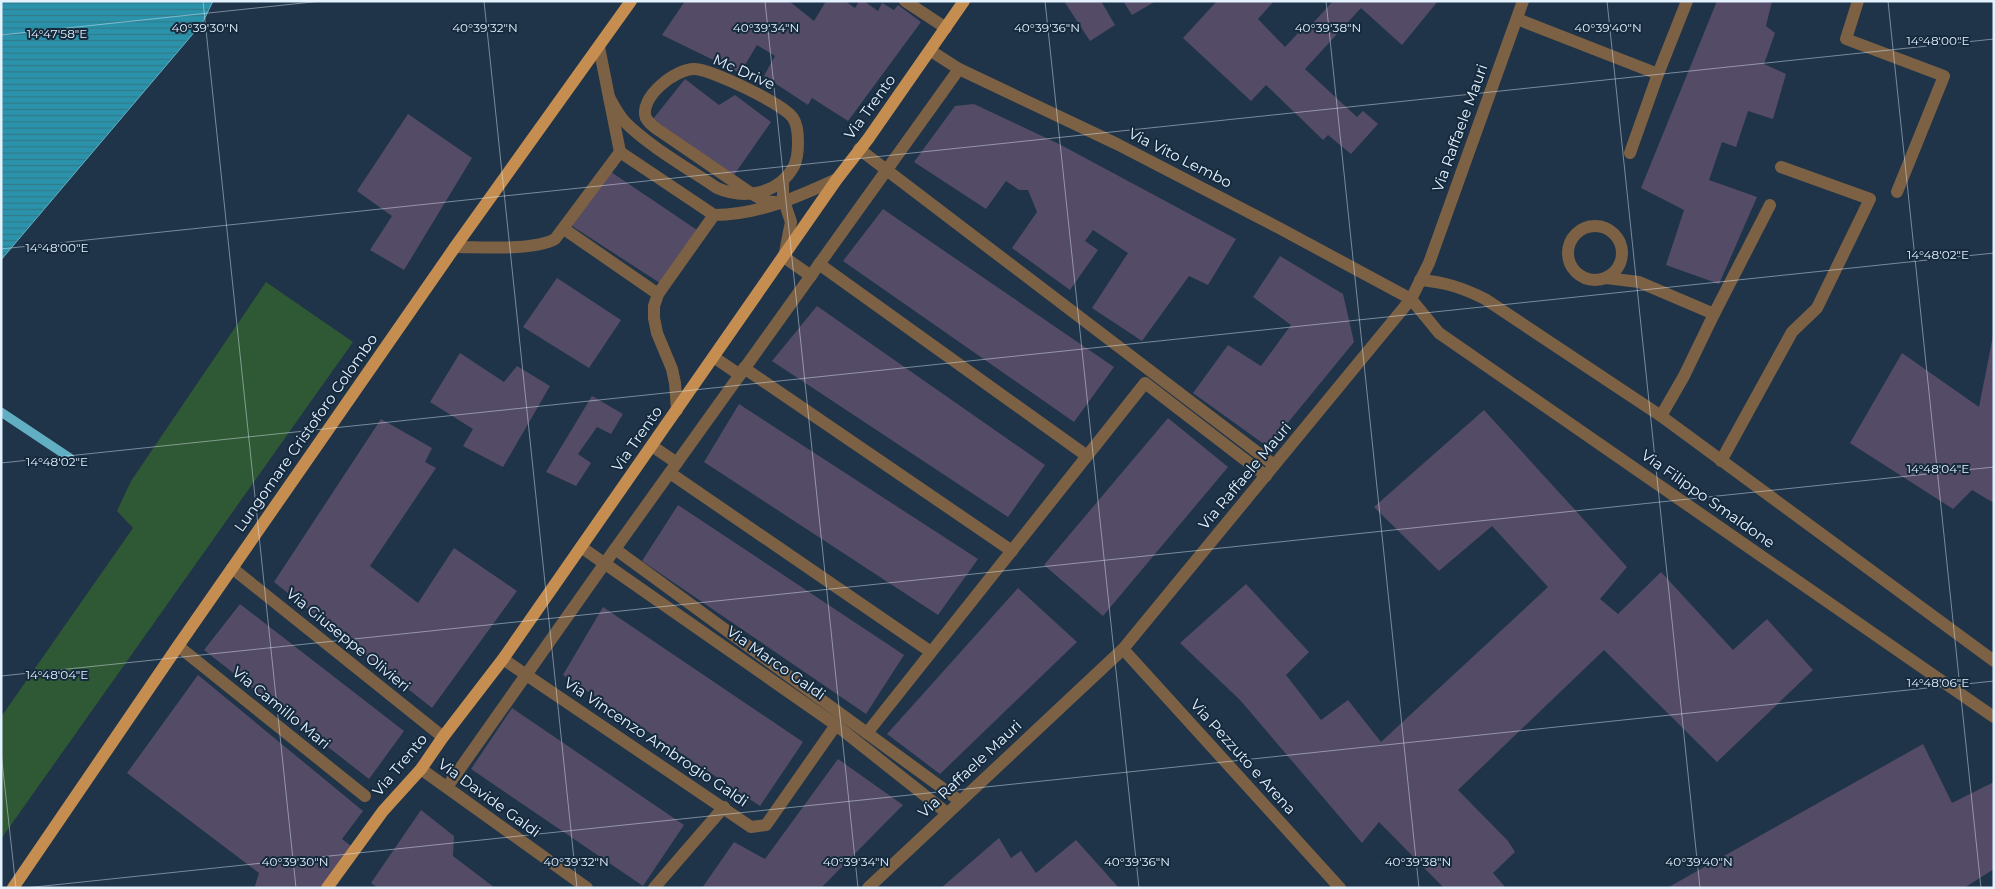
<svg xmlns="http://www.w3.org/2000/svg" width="1995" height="889" font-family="Montserrat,sans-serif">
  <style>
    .green { fill: #2f5835 }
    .water { fill: url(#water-rules); stroke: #62afc4 }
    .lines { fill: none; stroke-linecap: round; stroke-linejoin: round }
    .stream { stroke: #62afc4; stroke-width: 9 }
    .building { fill: #544b66 }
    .minor { stroke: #7d6144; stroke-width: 12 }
    .major { stroke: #c58e50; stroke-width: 12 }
    .ticks { fill: none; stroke: #e4f1ff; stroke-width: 1; stroke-opacity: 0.45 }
    .labels { text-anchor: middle; stroke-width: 4; stroke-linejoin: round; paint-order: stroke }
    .street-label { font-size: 15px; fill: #e4f1ff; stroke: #152a3d }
    .ticks-label { font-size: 12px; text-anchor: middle; fill: #e4f1ff; stroke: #152a3d; stroke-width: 4; stroke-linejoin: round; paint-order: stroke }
  </style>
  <defs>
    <pattern id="water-rules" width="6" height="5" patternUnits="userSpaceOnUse" patternTransform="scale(1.25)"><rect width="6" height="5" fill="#2a93ab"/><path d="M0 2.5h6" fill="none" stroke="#33798a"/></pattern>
  </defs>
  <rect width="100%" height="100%" fill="#1f3448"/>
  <path class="green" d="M266,282L353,342L1,839V717L133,528L117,511L131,481Z"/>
  <path class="water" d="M1,1H213L203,22L1,260Z"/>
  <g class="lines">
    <path class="stream" d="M1,412L70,458"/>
  </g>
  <g class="building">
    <path d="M685,1H789L814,21L826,1H845L855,8L859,1H864L878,11L882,3L894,10L898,5L921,22L848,121L812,98L808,105L764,76L775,56L757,45L740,73L662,35Z"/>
    <path d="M1064,1H1101L1115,25L1090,41Z"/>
    <path d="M1123,1H1156L1132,15Z"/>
    <path d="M1217,1H1274L1258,19L1285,47L1300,31L1304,33L1333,1H1438L1402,45L1361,8L1305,69L1357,117L1363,111L1378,124L1351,154L1328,135L1323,140L1266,85L1251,101L1183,38Z"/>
    <path d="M1717,1H1772L1766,26L1775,33L1764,64L1786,74L1773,119L1748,111L1736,147L1722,142L1709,180L1757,197L1719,284L1666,265L1684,210L1641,188Z"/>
    <path d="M685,79L719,105L735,95L771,122L734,175L653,119Z"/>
    <path d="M974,104L1061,145L1236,239L1208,285L1189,276L1142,341L1092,308L1128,253L1093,230L1085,241L1098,250L1070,290L1012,248L1037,212L1028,190H1019L1006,181L986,209L914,162L955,106Z"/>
    <path d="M408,114L472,158L404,270L370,250L392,216L357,191Z"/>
    <path d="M611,172L700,232L663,285L572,226Z"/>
    <path d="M883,209L1114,367L1074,422L843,261Z"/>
    <path d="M1280,256L1343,294L1354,342L1268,447L1193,393L1228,345L1261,366L1291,325L1253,297Z"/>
    <path d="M557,278L621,320L589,368L523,327Z"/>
    <path d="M817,306L1045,465L1008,517L772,361Z"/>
    <path d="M1993,336L1994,503L1972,490L1953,509L1850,443L1902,353L1979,407Z"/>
    <path d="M460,353L504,382L517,366L550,386L503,467L463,446L473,429L430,402Z"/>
    <path d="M592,396L623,414L611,434L597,427L578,454L591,463L576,486L546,472Z"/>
    <path d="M739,404L978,559L938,615L704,462Z"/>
    <path d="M1484,410L1627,567L1600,599L1618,614L1661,572L1733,650L1767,619L1813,670L1717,762L1604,650L1458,790L1508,841L1515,852L1493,873L1506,888H1444L1379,822L1362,843L1240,700L1180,643L1246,584L1309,652L1286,675L1321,720L1348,700L1381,742L1548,587L1492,526L1439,571L1374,507Z"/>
    <path d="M1168,418L1228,467L1103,616L1044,565Z"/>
    <path d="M381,419L432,448L425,462L436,468L370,566L418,603L454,548L517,591L432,708L274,582Z"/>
    <path d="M678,505L904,655L866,714L642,561Z"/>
    <path d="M1018,588L1077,642L940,774L887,734Z"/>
    <path d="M240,604L404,731L369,779L204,650Z"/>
    <path d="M603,607L803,742L760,806L563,675Z"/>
    <path d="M198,675L363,811L342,839L355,849L327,888H256L255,886L259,873L127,773Z"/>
    <path d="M512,708L684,825L643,886L471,769Z"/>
    <path d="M1923,744L1952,803L1994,782V869L1964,888H1667Z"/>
    <path d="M838,759L903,805L821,888H702L734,842L765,859Z"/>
    <path d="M421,810L454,836L453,856L495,888H378L371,883Z"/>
    <path d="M999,838L1011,858L1021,851L1036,873L1076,840L1119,888H941Z"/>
  </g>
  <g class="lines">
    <g class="minor">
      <path d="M905,1L946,28"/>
      <path d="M1858,1L1846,39L1944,76L1897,192"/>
      <path d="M1517,19L1658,74"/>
      <path d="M599,47L620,152L714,215"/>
      <path d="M931,51L959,69L1117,144L1281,229L1411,299L1439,333L1994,717"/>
      <path d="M609,97C614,106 618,115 626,123C649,146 689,169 717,188C745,200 779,194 794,166C799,156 800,128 793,118C784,104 712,70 695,69C676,68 638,98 646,118C649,124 654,127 660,131L752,194C763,201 772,203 785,202"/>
      <path d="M859,149L1274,465"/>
      <path d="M1630,153L1658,74L1687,1"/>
      <path d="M783,181V198L791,222L784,257L811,276"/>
      <circle cx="1595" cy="253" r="27"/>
      <path d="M564,229L658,294"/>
      <path d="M455,247C482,247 533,251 555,239L620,152"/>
      <path d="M819,264L1087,456L1145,383L1266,476"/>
      <path d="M1606,278L1639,282L1714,314L1770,205"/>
      <path d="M1420,280C1445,282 1463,288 1485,299L1661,416L1994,661"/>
      <path d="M715,358L740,375"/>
      <path d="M744,368L1012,551"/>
      <path d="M677,410L675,383L672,369L657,333L654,318V306L658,294L714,215C759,215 797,197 837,179"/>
      <path d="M1661,416L1684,376L1714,314"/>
      <path d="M652,446L677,463"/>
      <path d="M1721,461L1792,332L1817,308L1870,199L1781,167"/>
      <path d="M670,473L931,652"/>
      <path d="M581,547L836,725L947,813"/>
      <path d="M615,549L960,801"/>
      <path d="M232,568L443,737"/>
      <path d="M178,646L365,796"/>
      <path d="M1123,649L1340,888"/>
      <path d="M503,659L751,827L766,825L836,725"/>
      <path d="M867,733L1087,456"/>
      <path d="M421,769L587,888"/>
      <path d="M447,787L605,563L959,69"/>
      <path d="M654,888L724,807"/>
      <path d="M868,888L1123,649L1411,299L1429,263L1523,1"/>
    </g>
    <g class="major">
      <path d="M13,888L178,646L455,247L631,1"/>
      <path d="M327,888L383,811L421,769L443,737L503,659L837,179L868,139L964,1"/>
    </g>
  </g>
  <path class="ticks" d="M203,1L296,888M484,1L577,888M765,1L858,888M1045,1L1139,888M1326,1L1419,888M1607,1L1700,888M1888,1L1981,888M1,35L322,1M1,249L1994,39M1,463L1994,253M1,676L1994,467M1,752L16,888M25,888L1994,681"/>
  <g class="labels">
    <g class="street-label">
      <text transform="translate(744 72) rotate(24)" y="5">Mc Drive</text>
      <text transform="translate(870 107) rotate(-54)" y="5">Via Trento</text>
      <text transform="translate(1460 128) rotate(-70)" y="5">Via Raffaele Mauri</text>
      <text transform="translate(1180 158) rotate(27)" y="5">Via Vito Lembo</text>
      <text transform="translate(306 433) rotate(-55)" y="5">Lungomare Cristoforo Colombo</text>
      <text transform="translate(637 439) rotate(-55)" y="5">Via Trento</text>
      <text transform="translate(1245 476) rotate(-50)" y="5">Via Raffaele Mauri</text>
      <text transform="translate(1708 499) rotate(35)" y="5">Via Filippo Smaldone</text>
      <text transform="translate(348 640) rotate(39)" y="5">Via Giuseppe Olivieri</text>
      <text transform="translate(776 663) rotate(35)" y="5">Via Marco Galdi</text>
      <text transform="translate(281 708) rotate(39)" y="5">Via Camillo Mari</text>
      <text transform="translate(656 742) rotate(34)" y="5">Via Vincenzo Ambrogio Galdi</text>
      <text transform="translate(1243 757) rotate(48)" y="5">Via Pezzuto e Arena</text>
      <text transform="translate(400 765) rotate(-50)" y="5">Via Trento</text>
      <text transform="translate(970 769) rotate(-43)" y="5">Via Raffaele Mauri</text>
      <text transform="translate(489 798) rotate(36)" y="5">Via Davide Galdi</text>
    </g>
  </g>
  <g class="ticks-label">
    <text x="205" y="32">40°39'30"N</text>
    <text x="485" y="32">40°39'32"N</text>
    <text x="766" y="32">40°39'34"N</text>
    <text x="1047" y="32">40°39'36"N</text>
    <text x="1328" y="32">40°39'38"N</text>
    <text x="1608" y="32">40°39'40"N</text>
    <text x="57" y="38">14°47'58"E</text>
    <text x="1938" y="45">14°48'00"E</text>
    <text x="57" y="252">14°48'00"E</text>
    <text x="1938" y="259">14°48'02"E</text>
    <text x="57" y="466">14°48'02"E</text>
    <text x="1938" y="473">14°48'04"E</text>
    <text x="57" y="679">14°48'04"E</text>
    <text x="1938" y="687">14°48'06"E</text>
    <text x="295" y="866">40°39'30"N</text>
    <text x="576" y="866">40°39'32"N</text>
    <text x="856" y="866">40°39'34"N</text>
    <text x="1137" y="866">40°39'36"N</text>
    <text x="1418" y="866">40°39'38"N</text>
    <text x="1699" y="866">40°39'40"N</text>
  </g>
  <rect width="1995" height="889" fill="none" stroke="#e4f1ff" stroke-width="5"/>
</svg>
